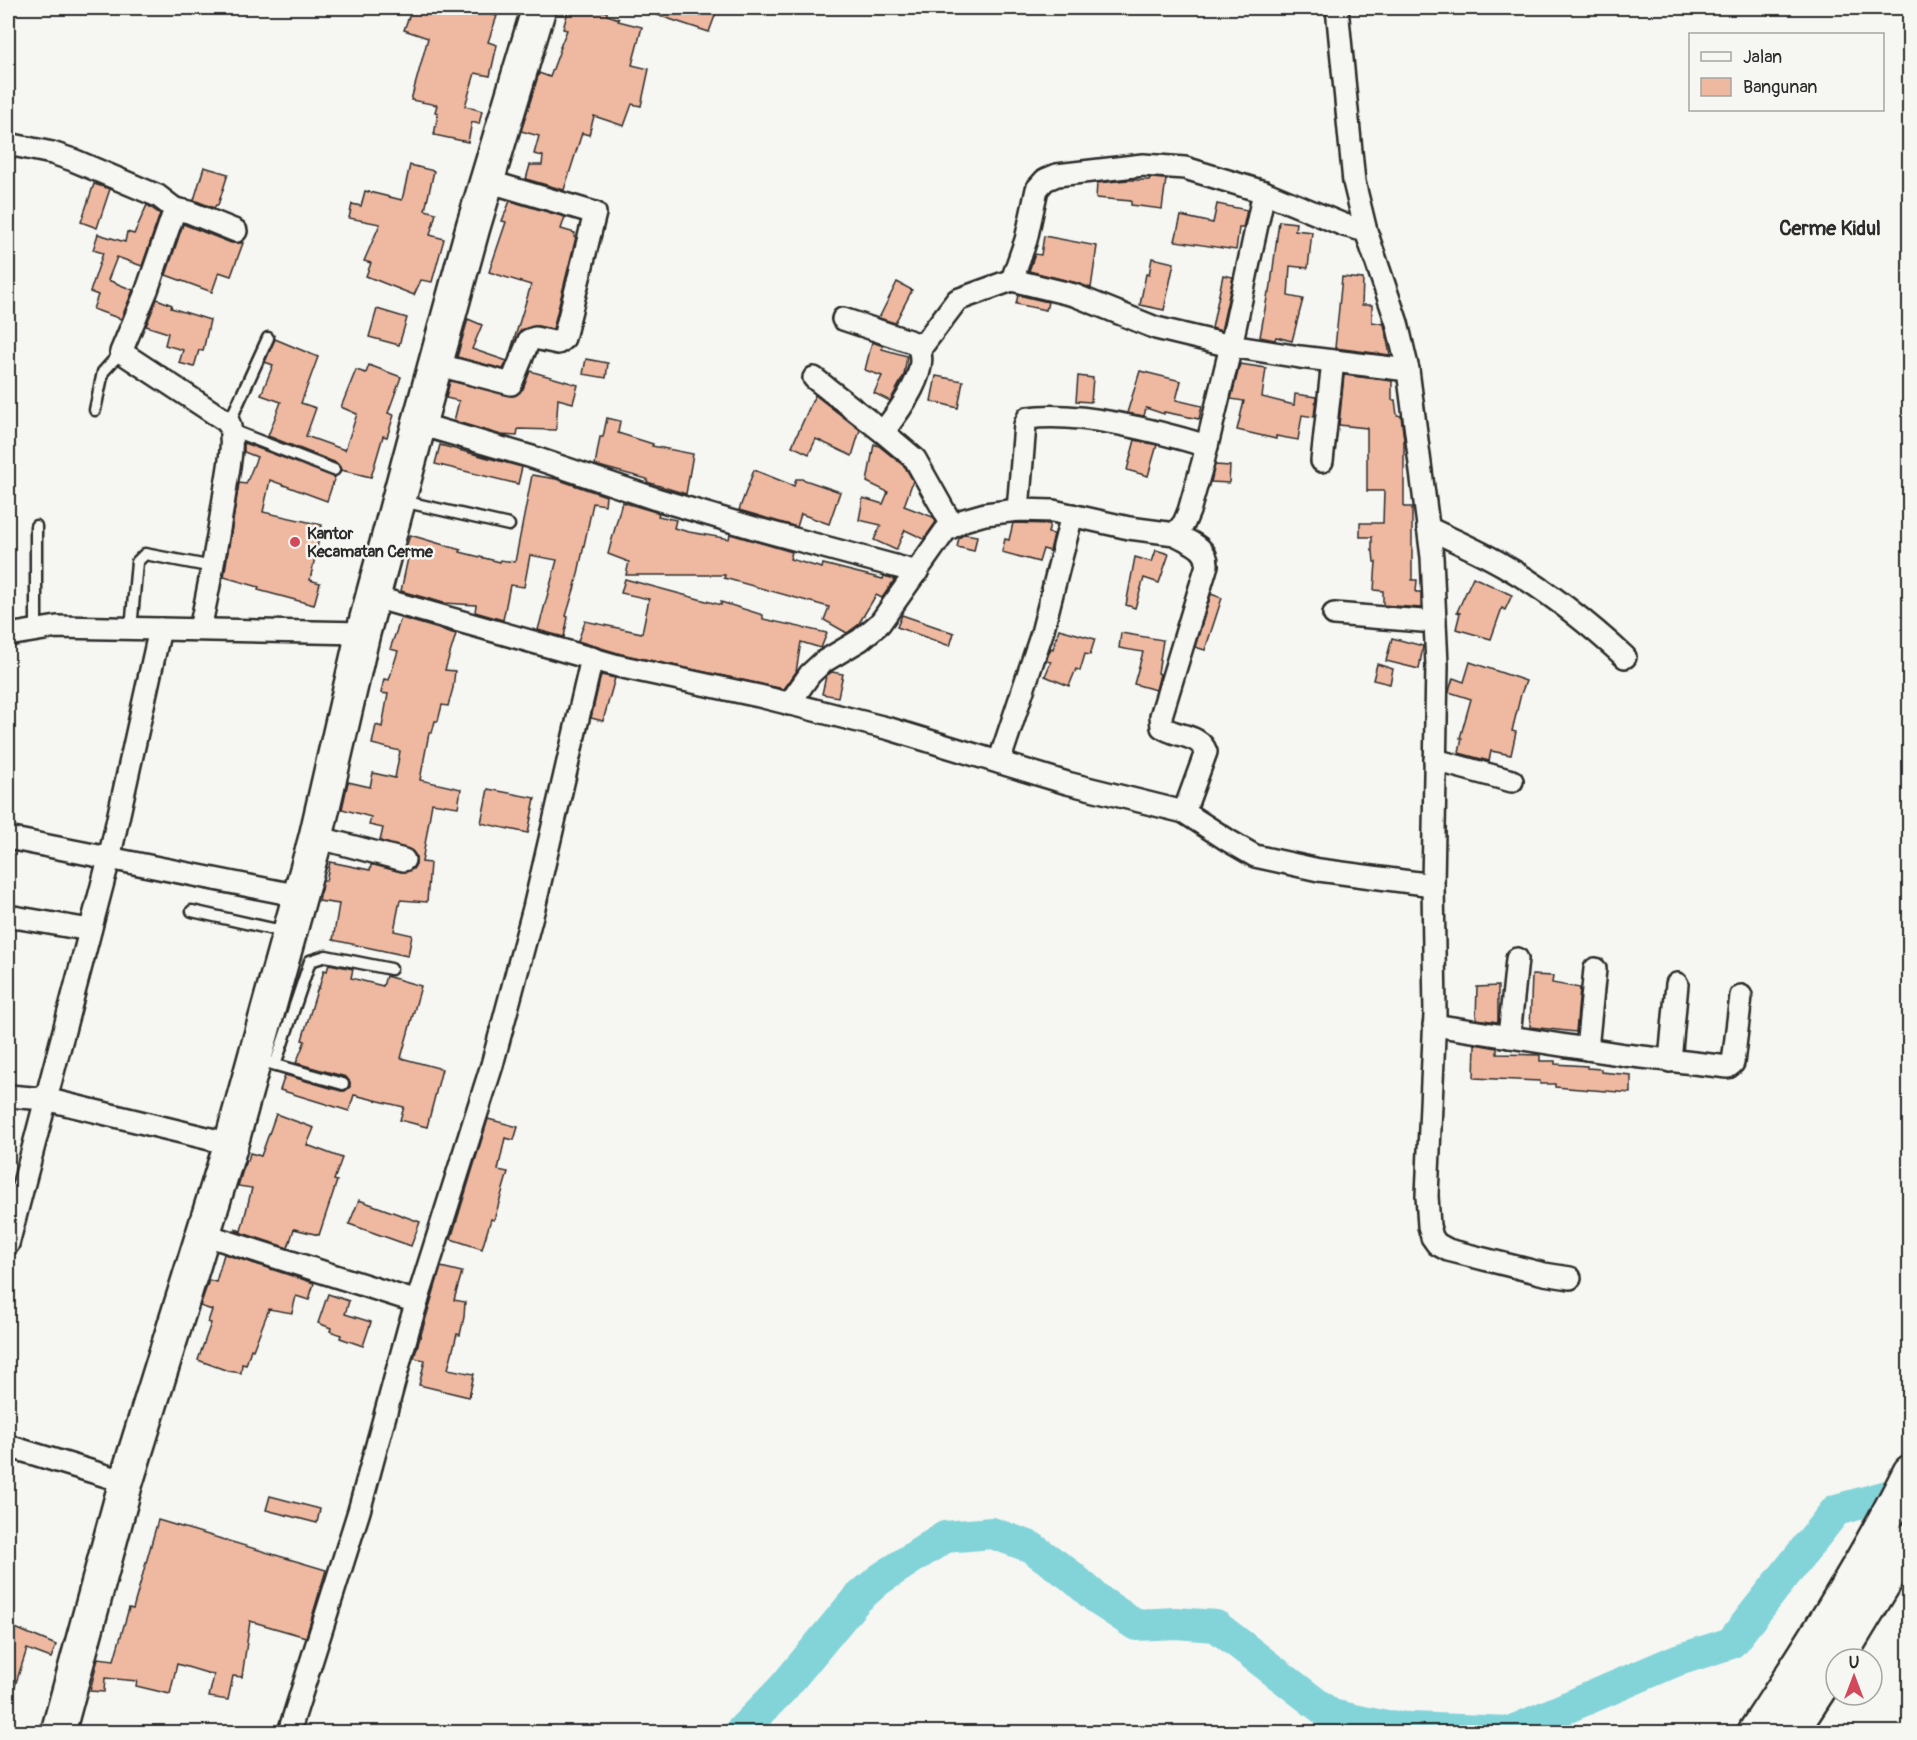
<svg xmlns="http://www.w3.org/2000/svg" width="1917" height="1740" font-family="Pangolin,sans-serif">
  <style>
    .lines { fill: none; stroke-linecap: round; stroke-linejoin: round }
    .river { stroke: #83d4d9; stroke-width: 32 }
    .building { fill: #eeb9a0; stroke: #2b2b2b; stroke-width: 1.5 }
    .service-casing { stroke: #2b2b2b; stroke-width: 15 }
    .minor-casing { stroke: #2b2b2b; stroke-width: 26 }
    .trunk-casing { stroke: #2b2b2b; stroke-width: 38 }
    .motorway-casing { stroke: #2b2b2b; stroke-width: 38 }
    .service { stroke: #f6f6f2; stroke-width: 10 }
    .minor { stroke: #f6f6f2; stroke-width: 21 }
    .trunk { stroke: #f6f6f2; stroke-width: 33 }
    .motorway { stroke: #f6f6f2; stroke-width: 33 }
    .poi-dot { fill: #d1495b; stroke: #f6f6f2; stroke-width: 2 }
    .labels { text-anchor: middle; stroke-width: 5; stroke-linejoin: round; paint-order: stroke }
    .poi-label { font-size: 16px; font-weight: bold; fill: #2b2b2b; stroke: #f6f6f2; text-anchor: start }
    .quarter-label { font-size: 20px; font-weight: bold; fill: #2b2b2b; stroke: #f6f6f2 }
  </style>
  <rect width="100%" height="100%" fill="#f6f6f2"/>
  <filter id="ink" filterUnits="userSpaceOnUse"><feTurbulence type="fractalNoise" baseFrequency=".0167" numOctaves="2"/><feDisplacementMap in="SourceGraphic" scale="12" xChannelSelector="R" yChannelSelector="G"/><feConvolveMatrix kernelMatrix="1 2 1 2 8 2 1 2 1" color-interpolation-filters="sRGB"/></filter>
  <g filter="url(#ink)">
    <g class="lines">
      <path class="river" d="M740,1732L783,1688L856,1600L880,1579L945,1537L992,1533L1031,1547L1070,1575L1101,1602L1136,1625L1176,1623L1216,1626L1331,1715L1386,1727L1510,1732L1675,1661L1731,1643L1836,1510L1910,1490"/>
    </g>
    <g class="building">
      <path d="M412,8H470L497,16L488,42L497,45L490,76L475,73L465,106L482,111L479,124L472,122L468,142L434,135L438,113L435,112L437,105L411,100L428,38L404,30Z"/>
      <path d="M569,8H592L607,12V15L619,19L618,21L642,27L632,65L649,69L641,106L632,104L624,126L594,116L589,135L582,133L564,190L526,179L530,165H542L543,156L534,154L539,136L521,131L539,73L550,77L561,47H560L567,30L563,29Z"/>
      <path d="M643,8H700L716,13L709,32L642,10Z"/>
      <path d="M410,165L434,171L425,210L436,213L430,235L444,239L432,282L421,280L414,295L366,276L371,263L364,261L380,224L349,218L352,204L361,206L365,191L402,200Z"/>
      <path d="M204,167L228,174L218,205H216L214,208L194,200Z"/>
      <path d="M1150,178L1166,179L1162,209L1131,205V201L1096,198L1097,183L1128,180H1149Z"/>
      <path d="M94,184L110,189L97,228L81,222Z"/>
      <path d="M510,201L565,217L561,229L575,233L574,237H576L553,329L537,326L521,330L509,356L531,285L489,272L506,222L502,221Z"/>
      <path d="M1217,204L1247,210L1243,228H1239L1236,250L1175,241L1181,216L1213,223Z"/>
      <path d="M147,205L160,214L142,266L117,257L108,280L133,290L121,319L93,309L98,295L90,292L103,253L93,250L98,234L125,242L127,232L134,234Z"/>
      <path d="M1279,221L1296,223L1295,230L1312,232L1308,268L1290,266L1288,296L1303,299L1292,341L1276,337L1275,340L1260,337L1268,292H1270Z"/>
      <path d="M183,224L231,243H243L231,276L219,272L212,292L166,275Z"/>
      <path d="M1044,236L1097,246L1091,288L1077,283L1029,271L1035,254L1041,255Z"/>
      <path d="M1152,258L1174,263L1164,310L1140,305L1146,274L1149,275Z"/>
      <path d="M1223,275L1233,277L1221,331L1212,328Z"/>
      <path d="M1342,277L1363,279L1362,305H1372V322L1384,324L1390,355L1335,348Z"/>
      <path d="M897,282L912,290L895,323L879,318Z"/>
      <path d="M1018,295L1048,302L1046,310L1016,304Z"/>
      <path d="M157,299L172,305L171,308L210,320L203,351L199,350L194,367L179,363L183,350L165,345L168,333L146,326Z"/>
      <path d="M377,309L407,318L399,345L369,337Z"/>
      <path d="M468,319L482,325L472,349L507,361L503,369L457,357Z"/>
      <path d="M275,339L318,357L301,403L316,408L306,436L345,450L357,414L341,407L356,370L366,373L369,365L401,377L388,413L394,415L387,437L383,436L371,477L341,470L337,463L268,436L281,402L261,395L273,365L265,362Z"/>
      <path d="M872,342L883,346L882,349L907,356L904,375L890,401L874,393L882,376L865,370Z"/>
      <path d="M586,359L608,363L606,378L583,374Z"/>
      <path d="M1240,364L1266,368L1262,397L1294,405L1295,394L1316,397L1314,417L1302,415L1298,440L1276,436V439L1237,430L1244,401L1231,399Z"/>
      <path d="M530,371L578,385L573,403L558,399L556,430L518,429L517,436L501,435L454,421L459,401L446,398L450,381L513,396L523,389Z"/>
      <path d="M1140,371L1181,381L1176,400L1202,406L1199,419L1164,412V414L1146,408L1144,416L1127,413Z"/>
      <path d="M1344,375L1392,381V400H1395L1397,415L1401,416L1404,440V507H1412V580H1417L1416,592H1421V608L1383,605V591L1374,590L1376,562H1374L1373,551H1372V537H1360V523H1383L1384,491H1367V428L1339,425Z"/>
      <path d="M936,376L963,381L958,408L931,401Z"/>
      <path d="M1078,376L1093,378L1091,402L1076,401Z"/>
      <path d="M815,395L860,430L852,456L816,439L809,454L792,446Z"/>
      <path d="M607,418L620,421L618,433L653,444L652,446L693,454L686,494L647,482V479L595,465L600,437H603Z"/>
      <path d="M1135,440L1157,445L1148,476L1127,470Z"/>
      <path d="M244,443L335,477L327,501L270,480L263,512L322,525L310,580L320,583L314,605L258,590L259,587L224,577L239,483L246,484L257,457L244,452Z"/>
      <path d="M874,444L879,446L905,467L913,481L904,506L933,517L936,522L924,539L905,530L896,550L874,540L881,525L859,520L863,498L883,504L888,492L867,482Z"/>
      <path d="M440,445L522,467L518,484L435,464Z"/>
      <path d="M1215,465L1230,466L1229,483L1211,482Z"/>
      <path d="M754,470L794,486L796,479H802L840,492L829,524L801,514L797,527L739,510Z"/>
      <path d="M532,475L556,479L606,496L605,505L593,503L576,583L566,616L568,617L564,637L538,630L557,560L530,555L524,587L510,585L503,620L475,612L476,605L444,603L401,591L408,558L403,557L410,535L461,550L460,552L500,562V560L515,562Z"/>
      <path d="M622,502L659,513L658,516L676,520L674,528L689,532L729,539L730,534L792,552L790,559L822,568L823,564L883,579L884,576L895,579L882,598L876,595L858,625L847,633L824,620L829,607L724,578L725,575H626L629,562L608,554Z"/>
      <path d="M1013,523L1050,524L1048,533L1054,534L1050,551L1043,549L1039,562L1002,552L1005,539L1009,540Z"/>
      <path d="M965,534L977,536L974,551L957,547L959,538Z"/>
      <path d="M1156,550L1169,554L1159,583L1144,578L1135,608L1126,605L1135,557L1152,562Z"/>
      <path d="M1473,577L1512,595L1505,610L1502,608L1491,639L1456,629L1460,613L1457,612Z"/>
      <path d="M625,579L721,605V602L763,615V619L827,633L821,648L801,642L796,672L784,689L621,654L578,641L585,621L642,633L649,599L621,593Z"/>
      <path d="M1211,594L1222,598L1205,650L1195,647Z"/>
      <path d="M902,615L954,633L950,646L897,627Z"/>
      <path d="M401,618L456,634L445,670L455,671L453,688L448,706L442,705L438,721H435L432,733H429L420,780L461,789L458,807L432,803L422,862L430,863L427,902L400,900L394,931L412,935L408,956L333,940L339,904L319,901L322,884L323,881H326L330,862L370,870L371,865H374L401,872L413,869L416,864V856L412,851L380,841L383,828L369,825L371,817L342,809L348,782L370,787L373,773L395,778L400,751L372,744L376,725L382,727L388,694L381,693L384,679L389,680L398,651L390,649Z"/>
      <path d="M1059,629L1095,639L1090,655L1085,654L1080,671L1076,669L1069,686L1045,676L1051,662L1046,661L1051,648L1053,649Z"/>
      <path d="M1121,633L1163,640L1158,673L1160,674L1156,690L1134,684L1143,652L1119,648Z"/>
      <path d="M1392,638L1423,646L1419,669L1386,661Z"/>
      <path d="M1470,662L1526,681L1521,694L1512,731L1516,732L1511,755L1491,751L1489,761L1459,753L1462,738H1460L1471,699L1449,692V691L1453,678L1464,682Z"/>
      <path d="M1377,664L1393,669L1390,684L1373,680Z"/>
      <path d="M832,672L843,674L838,697L822,694L826,676Z"/>
      <path d="M601,675L615,678L603,721L591,718Z"/>
      <path d="M488,789L535,798L528,833L481,823Z"/>
      <path d="M329,964L353,969L351,978L383,986L386,976L421,986L401,1058L442,1069L427,1127L400,1120L404,1107L354,1095L349,1111L280,1090L285,1075L341,1091H345L350,1087V1082L346,1077L296,1063L305,1041L302,1040L318,987L319,988L324,970L327,971Z"/>
      <path d="M1532,975L1553,976L1552,983L1580,988L1576,1032L1530,1027Z"/>
      <path d="M1498,986V1022L1476,1019L1477,987Z"/>
      <path d="M1475,1044L1497,1048V1054L1540,1055V1061H1555V1064L1587,1066V1068L1601,1069V1072L1631,1075V1093L1555,1087V1084H1540V1081L1474,1078Z"/>
      <path d="M276,1114L314,1128L307,1145L342,1158L334,1180L337,1181L319,1235L294,1229L288,1248L236,1231V1229L241,1231L252,1188L238,1186L246,1160L248,1161L250,1153L261,1156Z"/>
      <path d="M488,1119L518,1127L514,1140L505,1138L498,1170L508,1172L494,1220L491,1219L482,1249L451,1239Z"/>
      <path d="M359,1200L420,1222L411,1246L349,1224Z"/>
      <path d="M224,1254L314,1283L309,1300L296,1296L292,1313L269,1309L253,1350L251,1349L246,1365L242,1364L241,1373L228,1371L198,1360L211,1323L208,1322L212,1310L200,1306L209,1280L216,1282Z"/>
      <path d="M441,1267L462,1272L454,1300L465,1302L464,1317L460,1335L457,1334L448,1369L474,1374L469,1397L419,1385L425,1360L414,1358Z"/>
      <path d="M328,1294L349,1301L345,1314L371,1322L363,1346L340,1338L341,1335L330,1331L331,1328L318,1323Z"/>
      <path d="M270,1496L320,1509L317,1523L266,1510Z"/>
      <path d="M158,1520L326,1570L306,1637L250,1621L242,1677L233,1676L228,1700L209,1697L214,1675L177,1664L170,1694L136,1686L137,1681L105,1678L104,1692L90,1691L98,1658L114,1660L129,1608L133,1609Z"/>
      <path d="M8,1625L56,1645L51,1658L27,1649L10,1701H8Z"/>
    </g>
    <g class="lines">
      <defs>
        <g id="service">
          <path d="M95,410L103,372L121,352"/>
          <path d="M229,423L268,338"/>
          <path d="M231,430L334,470"/>
          <path d="M402,501L509,525"/>
          <path d="M131,629L137,562L145,554L213,567"/>
          <path d="M36,630V526"/>
          <path d="M192,911L286,932"/>
          <path d="M269,1063L343,1084"/>
          <path d="M275,1065L310,961L326,956L391,969"/>
        </g>
        <g id="minor">
          <path d="M1337,8L1354,182L1366,231"/>
          <path d="M8,144L52,153L73,160L158,196L175,209L147,290L121,352L229,423C235,444 228,470 225,492C218,538 210,583 200,629"/>
          <path d="M175,209L189,212L236,231"/>
          <path d="M1012,280L1026,240L1037,189L1045,180L1057,175L1143,165L1185,168L1264,192L1344,225L1366,231L1397,323L1408,370L1432,557L1437,665L1433,885L1435,1014L1427,1196L1429,1226L1432,1237L1437,1244L1448,1250L1544,1274L1570,1278"/>
          <path d="M843,319L915,343C935,365 897,414 883,432"/>
          <path d="M920,349L957,300L1012,280L1074,295L1156,328L1231,346L1300,357L1408,370"/>
          <path d="M435,364L511,384L529,340L535,338L558,343L564,338L595,213L487,181"/>
          <path d="M814,378L883,432L915,459L952,525"/>
          <path d="M419,424L532,457L656,499L761,530L917,572"/>
          <path d="M1322,461L1333,361"/>
          <path d="M1018,510L1025,425L1028,418C1080,411 1157,431 1207,446"/>
          <path d="M1428,528C1453,540 1479,551 1503,565C1547,590 1588,623 1625,657"/>
          <path d="M1175,534C1188,542 1208,547 1207,565L1161,716L1162,727C1176,737 1200,734 1206,752L1184,812"/>
          <path d="M374,597L618,666L759,696L890,729L1067,783L1184,812L1229,841L1255,856L1319,870L1433,885"/>
          <path d="M1334,614L1435,622"/>
          <path d="M8,635L57,627L363,633"/>
          <path d="M789,704L810,674L823,662L860,640L880,623L945,531L964,520L985,514L1018,510L1053,511L1129,528L1175,534L1184,523L1189,511L1203,462L1231,346L1264,192"/>
          <path d="M1435,760L1512,781"/>
          <path d="M999,762L1042,633L1072,515"/>
          <path d="M316,837L404,860"/>
          <path d="M8,838L300,896"/>
          <path d="M8,916L90,930"/>
          <path d="M1434,1025L1625,1055L1728,1067L1733,1063L1741,996"/>
          <path d="M1509,1037L1517,959"/>
          <path d="M1587,1049L1595,969"/>
          <path d="M1670,1061L1677,984"/>
          <path d="M8,1096L45,1099L231,1144"/>
          <path d="M203,1234L417,1302"/>
          <path d="M8,1244L109,859L160,629"/>
          <path d="M8,1446L126,1482"/>
          <path d="M289,1732L359,1511L409,1327L492,1065L534,908L592,658"/>
        </g>
        <path id="trunk" d="M58,1732L126,1482L231,1144L316,837L363,633L419,424L473,227L539,8"/>
        <g id="motorway">
          <path d="M1838,1659L1910,1540"/>
          <path d="M1755,1732C1810,1648 1865,1562 1910,1472"/>
          <path d="M1791,1732L1836,1663"/>
        </g>
      </defs>
      <use href="#service" class="service-casing"/>
      <use href="#minor" class="minor-casing"/>
      <use href="#trunk" class="trunk-casing"/>
      <use href="#motorway" class="motorway-casing"/>
      <use href="#service" class="service"/>
      <use href="#minor" class="minor"/>
      <use href="#trunk" class="trunk"/>
      <use href="#motorway" class="motorway"/>
    </g>
  </g>
  <circle class="poi-dot" cx="295" cy="542" r="6"/>
  <g class="labels">
    <g class="poi-label">
      <text x="307" y="539">Kantor<tspan x="307" dy="18">Kecamatan Cerme</tspan></text>
    </g>
    <g class="quarter-label">
      <text x="1830" y="235">Cerme Kidul</text>
    </g>
  </g>
  <rect width="1917" height="1740" fill="none" stroke="#f6f6f2" stroke-width="30"/>
  <rect x="15" y="15" width="1887" height="1710" fill="none" stroke="#2b2b2b" stroke-width="2" filter="url(#ink)"/>
  <rect x="1689" y="33" width="195" height="78" fill="#f6f6f2" stroke="#a5a5a2" stroke-width="1.5"/>
  <rect x="1701" y="52" width="30" height="9" fill="#f6f6f2" stroke="#a5a5a2" stroke-width="1.5"/>
  <text x="1743" y="63" font-size="18" fill="#2b2b2b">Jalan</text>
  <rect x="1701" y="78" width="30" height="18" fill="#eeb9a0" stroke="#a5a5a2" stroke-width="1.5"/>
  <text x="1743" y="93" font-size="18" fill="#2b2b2b">Bangunan</text>
  <g transform="translate(1854 1677)"><circle r="28" fill="#f6f6f2" stroke="#a5a5a2" stroke-width="1.5"/>
  <path d="M0-4.5L10 22L0 15L-10 22Z" fill="#d1495b"/>
  <text y="-9" font-size="16" font-weight="bold" text-anchor="middle" fill="#2b2b2b">U</text>
  </g>
</svg>
